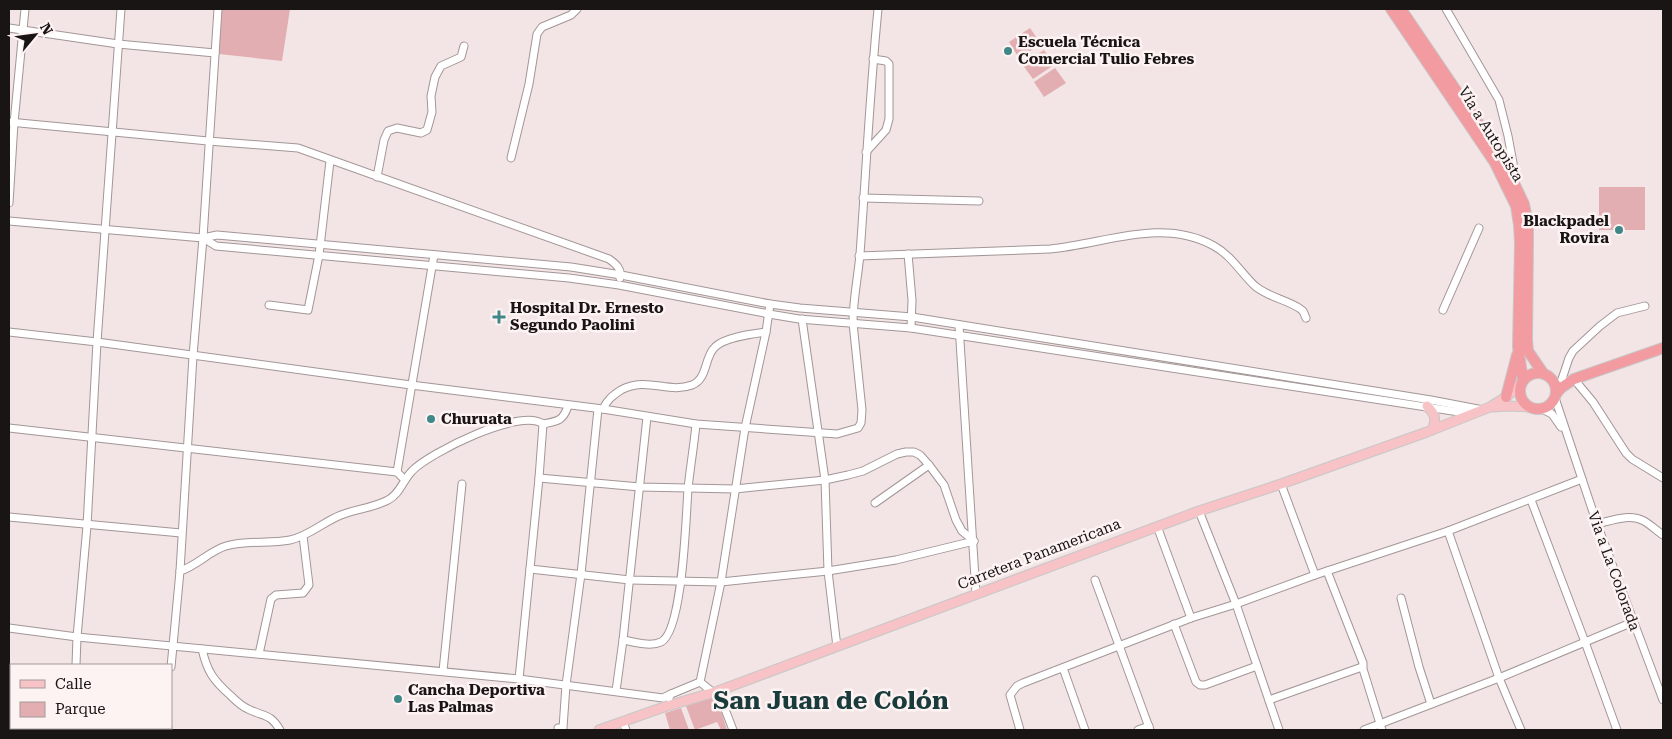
<svg xmlns="http://www.w3.org/2000/svg" width="1672" height="739" font-family="'Roboto Serif',serif">
  <style>
    .green { fill: #e2aeb1 }
    .lines { fill: none; stroke-linecap: round; stroke-linejoin: round }
    .minor-casing { stroke: #a39696; stroke-width: 9 }
    .major-casing { stroke: #c8c7c7; stroke-width: 11 }
    .highway-casing { stroke: #c8c7c7; stroke-width: 12 }
    .minor { stroke: #fff; stroke-width: 7 }
    .major { stroke: #f7c3c7; stroke-width: 9 }
    .highway { stroke: #f29ba1; stroke-width: 10 }
    .poi-dot { fill: #408887; stroke: #fef3f3; stroke-width: 2 }
    .labels { text-anchor: middle; stroke-width: 5; stroke-linejoin: round; paint-order: stroke }
    .poi-label { font-size: 15px; font-weight: bold; fill: #191515; stroke: #fef3f3; text-anchor: start }
    .street-label { font-size: 15px; fill: #191515; stroke: #fef3f3 }
    .town-label { font-size: 25px; font-weight: bold; fill: #193b3b; stroke: #fef3f3 }
  </style>
  <rect width="100%" height="100%" fill="#f3e5e5"/>
  <g class="green">
    <path d="M222,9H290L282,61L219,54Z"/>
    <path d="M1030,28L1041,44L1019,58L1009,42Z"/>
    <path d="M1044,50L1054,65L1033,79L1022,64Z"/>
    <path d="M1055,68L1066,83L1044,97L1034,82Z"/>
    <rect x="1599" y="187" width="46" height="43"/>
    <path d="M716,695L727,730H721L717,722L695,730L686,706Z"/>
    <path d="M681,708L689,730H670L665,713Z"/>
  </g>
  <g class="lines">
    <defs>
      <g id="minor">
        <path d="M1446,9L1499,100L1508,136L1513,163L1514,171L1511,175"/>
        <path d="M9,28L118,44L215,53"/>
        <path d="M9,122L208,141L298,148L609,259C616,264 622,269 620,278"/>
        <path d="M866,152L886,130L889,119V64L886,61L873,59"/>
        <path d="M511,158L529,84L537,34L542,27L571,15L577,9"/>
        <path d="M377,177L384,140L388,131L397,128L421,133L427,130L432,112L431,96L435,77L441,66L461,57L464,46"/>
        <path d="M863,198L979,201"/>
        <path d="M9,203L14,123L25,9"/>
        <path d="M9,221L203,238L217,235L571,267L621,275L770,304L800,308L912,317L1431,400L1483,410"/>
        <path d="M203,238L216,246L569,278L619,285L769,314L799,319L911,328L1472,414"/>
        <path d="M908,254L912,300L911,328"/>
        <path d="M859,256L1050,249C1105,244 1162,217 1214,246C1232,256 1241,273 1255,286C1268,297 1285,299 1299,308L1303,311L1306,318"/>
        <path d="M269,305L308,310L319,255L330,161"/>
        <path d="M1443,310L1479,228"/>
        <path d="M802,319L825,480L828,571L837,647"/>
        <path d="M959,325L976,594"/>
        <path d="M9,332L97,342L411,385L603,409L696,424L837,434L858,428L861,423L862,410L853,323C853,299 858,277 860,254C866,172 870,90 878,9"/>
        <path d="M1562,379L1569,358L1573,351L1600,326L1617,313L1645,306"/>
        <path d="M1575,379L1578,384L1593,402L1626,453L1632,459L1663,478"/>
        <path d="M1555,398L1597,524L1663,700"/>
        <path d="M603,409C607,400 612,396 621,390C647,376 668,394 692,385C708,379 704,357 715,347C725,337 752,334 766,332"/>
        <path d="M1542,409L1552,414L1561,427"/>
        <path d="M9,428L397,472L405,480"/>
        <path d="M397,472L434,255"/>
        <path d="M539,478L640,487L735,489L825,480L848,475L863,471L897,454L906,452H914L920,455L929,465L944,485L956,520L962,531L974,541"/>
        <path d="M1281,484L1315,575"/>
        <path d="M1531,500L1585,642L1617,730"/>
        <path d="M875,503L929,465"/>
        <path d="M1199,511L1236,604L1279,730"/>
        <path d="M9,517L181,533"/>
        <path d="M1597,524C1611,521 1629,513 1644,521C1651,525 1657,531 1663,535"/>
        <path d="M1157,526L1191,618"/>
        <path d="M1448,531L1499,678L1521,730"/>
        <path d="M530,569L630,580L721,582L828,571L896,560L974,541"/>
        <path d="M180,571C197,566 209,551 226,546C247,540 269,544 290,540C309,536 323,522 341,515C356,509 373,508 388,500C400,494 403,480 412,471C429,453 521,407 543,424C558,421 563,421 568,406"/>
        <path d="M1327,571L1363,663V669L1382,730"/>
        <path d="M1095,580L1150,730"/>
        <path d="M1401,598L1419,667L1431,704"/>
        <path d="M1174,624L1196,682L1200,685H1205L1257,666"/>
        <path d="M9,628L77,637L519,679L663,698L671,694"/>
        <path d="M623,640C635,642 650,647 661,642C683,631 686,515 688,489C690,468 694,446 696,424"/>
        <path d="M202,649C207,671 213,680 230,695C235,700 241,706 248,709C264,717 270,713 280,730"/>
        <path d="M259,654L271,599L276,595L303,593L309,585L303,536"/>
        <path d="M76,665L77,637L87,526L97,342L121,9"/>
        <path d="M171,667L180,571L193,356L203,238L218,9"/>
        <path d="M1063,668L1085,730"/>
        <path d="M443,671L462,484"/>
        <path d="M519,679L539,478L543,424"/>
        <path d="M700,682L721,582L745,428L766,332L770,304"/>
        <path d="M616,691L623,640L647,417"/>
        <path d="M718,691L733,730"/>
        <path d="M669,698L671,694L700,682L710,690V693"/>
        <path d="M1269,700L1362,667"/>
        <path d="M623,722L626,730"/>
        <path d="M9,727H11"/>
        <path d="M17,728L38,730"/>
        <path d="M558,728H563L566,685L581,574L598,409"/>
        <path d="M73,730V728"/>
        <path d="M168,730V728"/>
        <path d="M1020,730L1010,695L1017,686L1023,683L1191,618L1236,604L1315,575L1448,531L1582,479"/>
        <path d="M1138,730L1149,726"/>
        <path d="M1364,730L1499,678L1633,622"/>
      </g>
      <g id="major">
        <path d="M1427,406C1435,414 1437,419 1432,430"/>
        <path d="M1493,407L1507,406L1529,407"/>
        <path d="M599,730L664,707L718,691L1199,511L1281,484L1427,432L1490,407L1506,397L1521,384"/>
      </g>
      <g id="highway">
        <path d="M1391,9L1495,163L1516,206L1519,225L1520,243L1518,347L1523,380"/>
        <path d="M1401,9L1502,158L1524,204L1528,224V243L1527,340L1528,351L1543,373"/>
        <circle cx="1538" cy="391" r="18"/>
        <path d="M1556,394L1561,388L1574,379L1663,348"/>
        <path d="M1506,397L1517,355"/>
      </g>
    </defs>
    <use href="#minor" class="minor-casing"/>
    <use href="#major" class="major-casing"/>
    <use href="#highway" class="highway-casing"/>
    <use href="#minor" class="minor"/>
    <use href="#major" class="major"/>
    <use href="#highway" class="highway"/>
  </g>
  <g class="poi-dot">
    <circle cx="1008" cy="51" r="5"/>
    <circle cx="1619" cy="230" r="5"/>
    <path d="M496.5 309.5h5v5h5v5h-5v5h-5v-5h-5v-5h5z"/>
    <circle cx="431" cy="419" r="5"/>
    <circle cx="398" cy="699" r="5"/>
  </g>
  <g class="labels">
    <g class="poi-label">
      <text x="1018" y="47">Escuela Técnica<tspan x="1018" dy="17">Comercial Tulio Febres</tspan></text>
      <text x="1609" y="226" text-anchor="end">Blackpadel<tspan x="1609" dy="17">Rovira</tspan></text>
      <text x="510" y="313">Hospital Dr. Ernesto<tspan x="510" dy="17">Segundo Paolini</tspan></text>
      <text x="441" y="424">Churuata</text>
      <text x="408" y="695">Cancha Deportiva<tspan x="408" dy="17">Las Palmas</tspan></text>
    </g>
    <g class="street-label">
      <text transform="translate(1491 134) rotate(58)" y="5">Vía a Autopista</text>
      <text transform="translate(1039 554) rotate(-21)" y="5">Carretera Panamericana</text>
      <text transform="translate(1614 571) rotate(70)" y="5">Via a La Colorada</text>
    </g>
    <g class="town-label">
      <text x="831" y="709">San Juan de Colón</text>
    </g>
  </g>
  <rect width="1672" height="739" fill="none" stroke="#191515" stroke-width="20"/>
  <rect x="10" y="664" width="162" height="65" fill="#fef3f3" stroke="#a29a9a"/>
  <rect x="20" y="680" width="25" height="8" fill="#f7c3c7" stroke="#a29a9a"/>
  <text x="55" y="689" font-size="15" fill="#191515">Calle</text>
  <rect x="20" y="702" width="25" height="15" fill="#e2aeb1" stroke="#a29a9a"/>
  <text x="55" y="714" font-size="15" fill="#191515">Parque</text>
  <g transform="translate(35 35) rotate(61)" stroke="#fef3f3" stroke-width="4" paint-order="stroke">
  <path d="M0-4L9 19L0 12L-9 19Z" fill="#191515"/>
  <text y="-8" font-size="14" font-weight="bold" text-anchor="middle" fill="#191515">N</text>
  </g>
</svg>
